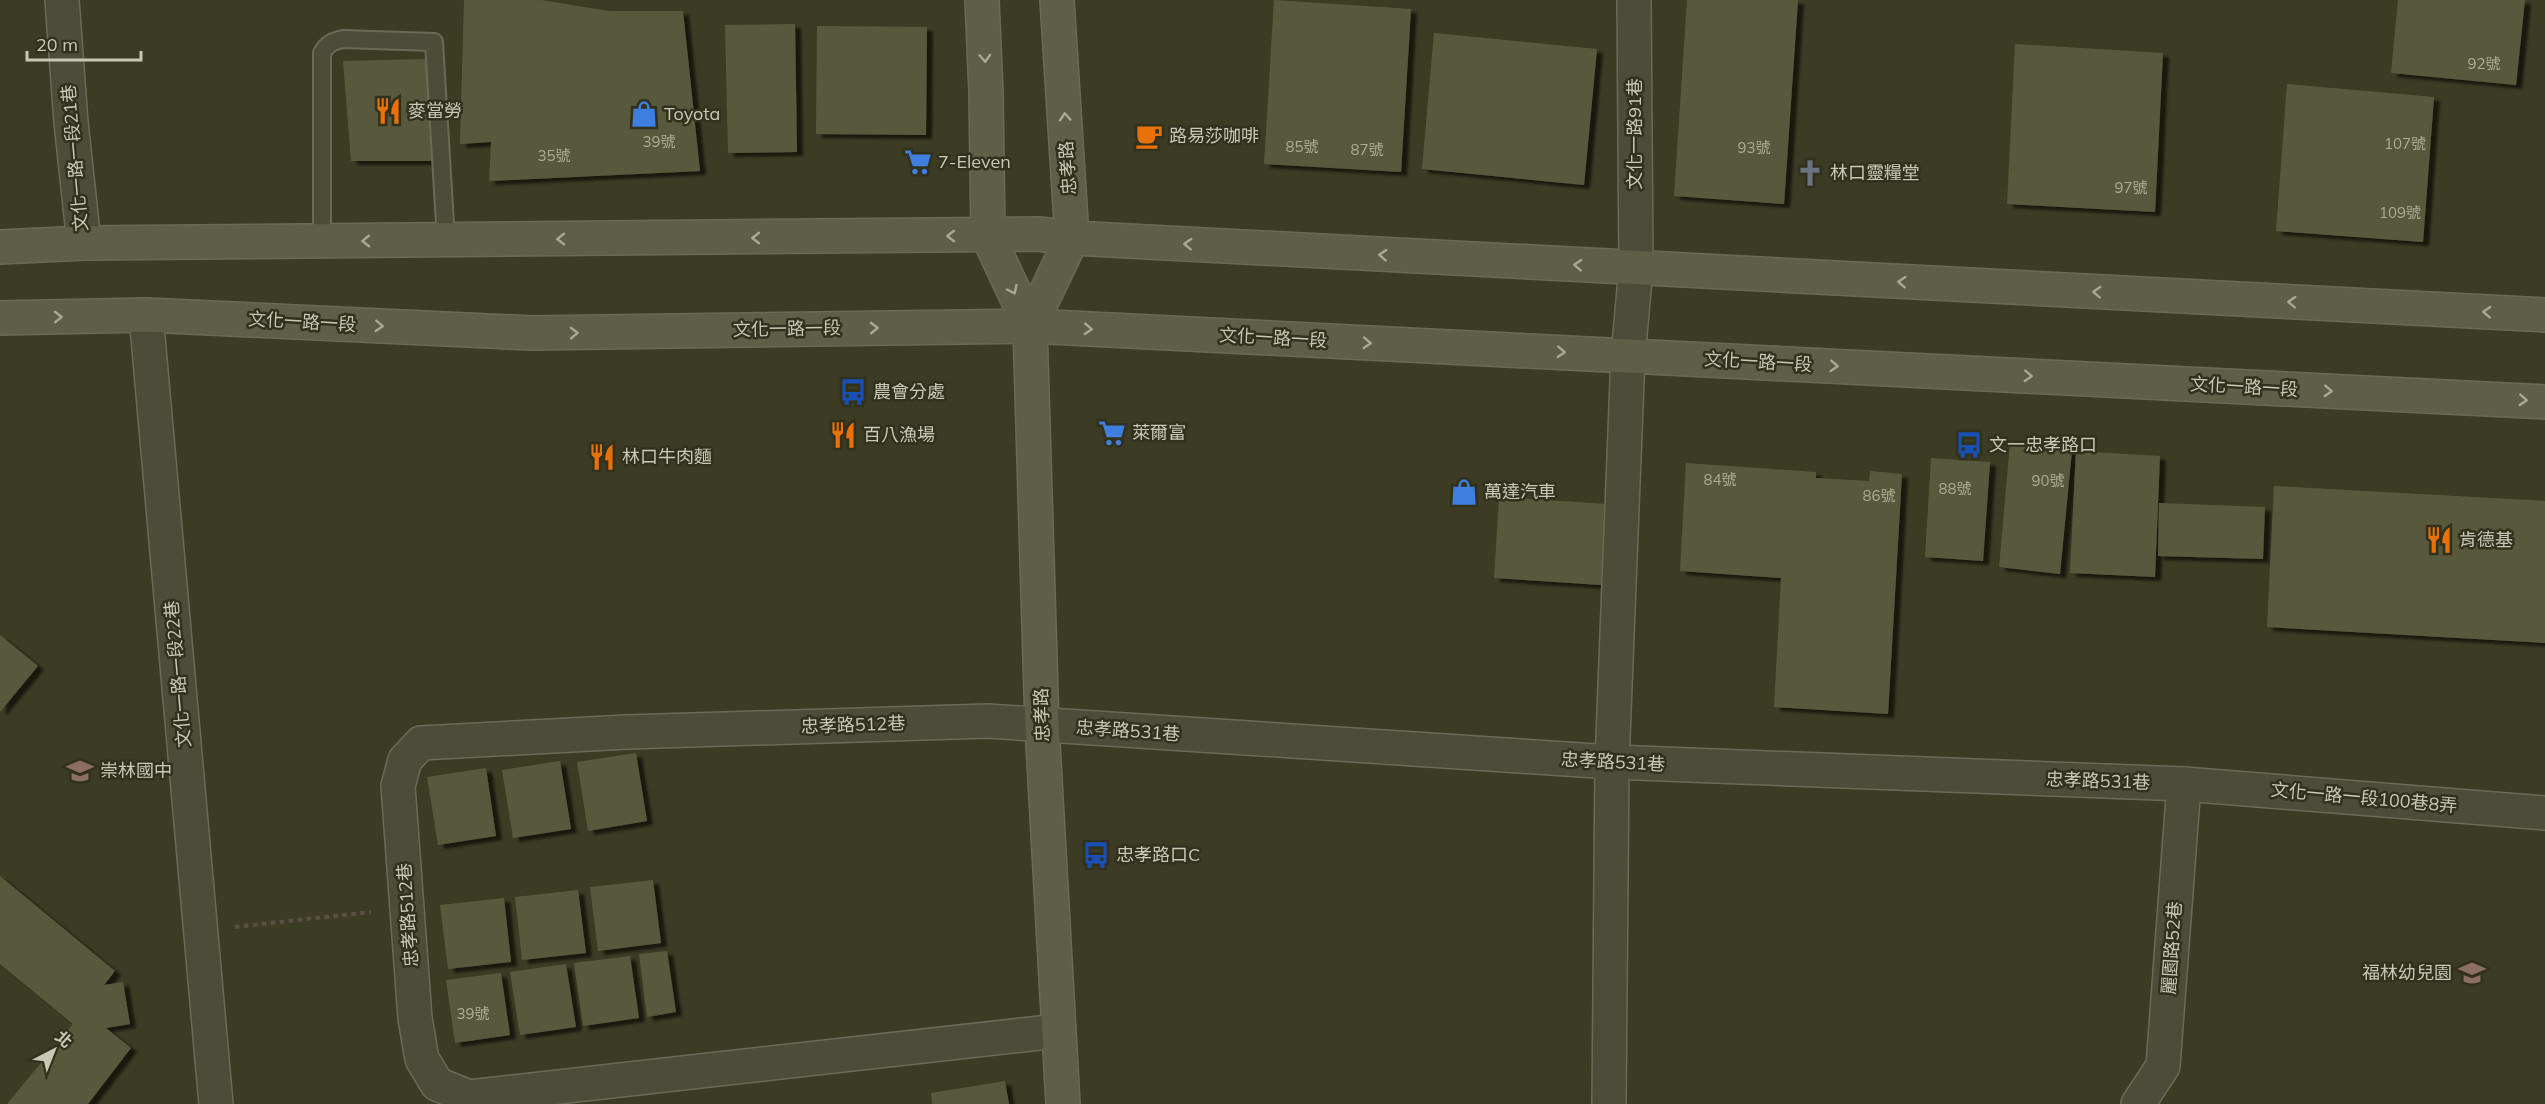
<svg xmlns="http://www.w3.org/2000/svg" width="2545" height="1104" font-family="Mulish,'Noto Sans TC',sans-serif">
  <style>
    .building { fill: #59593e; filter: url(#shadow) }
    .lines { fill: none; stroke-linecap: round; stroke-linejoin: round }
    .lane-casing { stroke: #6b6a57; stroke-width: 20 }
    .street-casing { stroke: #6b6a57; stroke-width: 36 }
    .secondary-casing { stroke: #6b6a57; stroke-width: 36 }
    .path { stroke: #5b4f45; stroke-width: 4; stroke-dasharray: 4.5 4.5; stroke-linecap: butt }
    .lane { stroke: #4d4c39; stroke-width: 16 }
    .street { stroke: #4d4c39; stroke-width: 33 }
    .secondary { stroke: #5f5f47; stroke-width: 33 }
    .oneway { stroke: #a8a893 }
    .labels { text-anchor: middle; stroke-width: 5; stroke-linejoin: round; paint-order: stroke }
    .number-label { font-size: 15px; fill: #acac96 }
    .poi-label { font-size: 18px; fill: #c8c8b4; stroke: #32311e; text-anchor: start }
    .street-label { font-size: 18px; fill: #c8c8b4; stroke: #32311e }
  </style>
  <defs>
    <filter id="shadow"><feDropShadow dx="6" dy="4" stdDeviation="1.5" flood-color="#0009"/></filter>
  </defs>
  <rect width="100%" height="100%" fill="#3c3c25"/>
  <g class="building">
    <path d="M464,0H541L609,11H683L700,171L489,181L491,142L460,144Z"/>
    <path d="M1274,0L1411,9L1401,172L1264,164Z"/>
    <path d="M1687,0H1798L1784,204L1674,196Z"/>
    <path d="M2398,0H2525L2516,85L2391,73Z"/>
    <path d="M795,24L797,152L728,153L725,25Z"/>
    <path d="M817,26L927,27L926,135L816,134Z"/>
    <path d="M1434,33L1597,49L1584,185L1422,169Z"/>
    <path d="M2015,44L2163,53L2155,212L2007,204Z"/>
    <path d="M427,59L432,161H351L343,61Z"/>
    <path d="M2287,84L2434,97L2423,242L2276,231Z"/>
    <path d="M2010,444L2072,450L2060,574L1999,567Z"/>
    <path d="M2076,451L2160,456L2155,577L2070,573Z"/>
    <path d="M1931,458L1990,462L1983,561L1925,557Z"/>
    <path d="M1686,463L1816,472V478L1869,481L1870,471L1902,474L1888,714L1774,707L1781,578L1680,571Z"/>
    <path d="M2274,486L2545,501V643L2267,627Z"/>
    <path d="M1499,497L1606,504L1601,585L1494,578Z"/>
    <path d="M2159,503L2265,507L2263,559L2158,556Z"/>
    <path d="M0,635L38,666L0,712Z"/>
    <path d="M636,753L647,821L588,831L577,762Z"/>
    <path d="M560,761L571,829L513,838L502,770Z"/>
    <path d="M486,768L496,836L438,845L427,777Z"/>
    <path d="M0,876L115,971L104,985L123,982L130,1024L106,1028L131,1048L88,1104H7L73,1024L0,964Z"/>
    <path d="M653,880L661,943L598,951L590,887Z"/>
    <path d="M578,890L586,953L522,960L515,897Z"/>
    <path d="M504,898L511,962L448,969L440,905Z"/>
    <path d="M667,951L676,1012L647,1017L639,954Z"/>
    <path d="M630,956L639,1018L583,1026L574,963Z"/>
    <path d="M566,964L576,1027L520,1035L510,972Z"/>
    <path d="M501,973L510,1035L455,1043L446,980Z"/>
    <path d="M1005,1081L1009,1104H932L931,1093Z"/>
  </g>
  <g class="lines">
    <defs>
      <path id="lane" d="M322,242V53C327,44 333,41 343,39L434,42L446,240"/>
      <g id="street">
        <path d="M62,0L71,122L84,243"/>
        <path d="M146,315L216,1104"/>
        <path d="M1058,1031L469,1097L437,1084L422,1059L415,1018L398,786L405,760L421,743L627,732L988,721L1612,762L2184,784L2545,813"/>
        <path d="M1609,1104L1612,762L1628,356L1636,268L1634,0"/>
        <path d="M2138,1104L2163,1066L2184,784"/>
      </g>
      <g id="secondary">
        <path d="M982,0L986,92L988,236L1030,326L1042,726L1063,1104"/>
        <path d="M0,247L84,243L1038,234L1072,238L2545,315"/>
        <path d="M0,318L146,315L532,333L1030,326L2545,402"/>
        <path d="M1030,326L1072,238L1057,0"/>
      </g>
    </defs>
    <use href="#lane" class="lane-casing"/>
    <use href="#street" class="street-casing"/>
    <use href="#secondary" class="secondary-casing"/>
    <path class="path" d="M235,927L371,912"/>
    <use href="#lane" class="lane"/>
    <use href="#street" class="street"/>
    <use href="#secondary" class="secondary"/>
  </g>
  <defs><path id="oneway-chevron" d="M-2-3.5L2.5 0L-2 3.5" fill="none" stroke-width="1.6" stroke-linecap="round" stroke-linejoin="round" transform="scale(1.5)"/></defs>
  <g class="oneway">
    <use href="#oneway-chevron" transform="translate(985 58) rotate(87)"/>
    <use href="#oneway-chevron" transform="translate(1065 117) rotate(-94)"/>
    <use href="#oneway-chevron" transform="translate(951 236) rotate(180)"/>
    <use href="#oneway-chevron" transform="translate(756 238) rotate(180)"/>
    <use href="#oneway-chevron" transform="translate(561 239) rotate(180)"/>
    <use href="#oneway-chevron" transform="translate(366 241) rotate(179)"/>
    <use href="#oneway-chevron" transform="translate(1188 244) rotate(-177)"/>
    <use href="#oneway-chevron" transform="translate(1383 255) rotate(-177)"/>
    <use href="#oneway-chevron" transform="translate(1578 265) rotate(-177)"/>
    <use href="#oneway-chevron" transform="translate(1902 282) rotate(-177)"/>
    <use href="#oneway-chevron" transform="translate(1013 290) rotate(65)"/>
    <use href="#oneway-chevron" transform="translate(2097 292) rotate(-177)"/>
    <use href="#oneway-chevron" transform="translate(2292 302) rotate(-177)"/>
    <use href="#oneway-chevron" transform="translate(2487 312) rotate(-177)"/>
    <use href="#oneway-chevron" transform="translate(58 317) rotate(-1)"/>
    <use href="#oneway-chevron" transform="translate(379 326) rotate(3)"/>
    <use href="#oneway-chevron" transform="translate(874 328) rotate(-1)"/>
    <use href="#oneway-chevron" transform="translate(1088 329) rotate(3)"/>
    <use href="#oneway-chevron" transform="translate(574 333) rotate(-1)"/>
    <use href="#oneway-chevron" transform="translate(1367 343) rotate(3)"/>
    <use href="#oneway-chevron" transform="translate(1561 352) rotate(3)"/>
    <use href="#oneway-chevron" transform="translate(1834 366) rotate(3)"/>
    <use href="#oneway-chevron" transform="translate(2028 376) rotate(3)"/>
    <use href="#oneway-chevron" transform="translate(2328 391) rotate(3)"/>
    <use href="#oneway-chevron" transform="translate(2523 400) rotate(3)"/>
  </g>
  <defs>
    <symbol id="restaurant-bare" viewBox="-9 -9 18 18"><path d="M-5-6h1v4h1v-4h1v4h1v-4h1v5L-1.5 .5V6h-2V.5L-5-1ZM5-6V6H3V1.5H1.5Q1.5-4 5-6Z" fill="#e8710a" stroke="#32311e" stroke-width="2.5" paint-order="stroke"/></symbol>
    <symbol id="shop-bare" viewBox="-9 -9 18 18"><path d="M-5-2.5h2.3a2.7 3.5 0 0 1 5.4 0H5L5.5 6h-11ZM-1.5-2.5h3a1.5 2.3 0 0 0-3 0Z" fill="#3f7fe0" stroke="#32311e" stroke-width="2.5" paint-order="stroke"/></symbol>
    <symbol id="cafe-bare" viewBox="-9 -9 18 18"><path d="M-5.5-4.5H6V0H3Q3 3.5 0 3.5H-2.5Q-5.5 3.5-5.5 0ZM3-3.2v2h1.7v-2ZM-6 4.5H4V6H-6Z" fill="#e8710a" stroke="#32311e" stroke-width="2.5" paint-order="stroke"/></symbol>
    <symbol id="supermarket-bare" viewBox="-9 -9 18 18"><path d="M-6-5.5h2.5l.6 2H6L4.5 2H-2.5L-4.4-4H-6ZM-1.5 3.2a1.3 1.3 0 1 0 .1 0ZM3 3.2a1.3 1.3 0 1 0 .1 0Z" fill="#3f7fe0" stroke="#32311e" stroke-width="2.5" paint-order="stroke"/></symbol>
    <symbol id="church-bare" viewBox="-9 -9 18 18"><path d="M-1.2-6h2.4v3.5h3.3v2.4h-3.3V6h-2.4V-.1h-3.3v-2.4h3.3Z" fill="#6b7280" stroke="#32311e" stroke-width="2.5" paint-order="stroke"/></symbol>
    <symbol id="bus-bare" viewBox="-9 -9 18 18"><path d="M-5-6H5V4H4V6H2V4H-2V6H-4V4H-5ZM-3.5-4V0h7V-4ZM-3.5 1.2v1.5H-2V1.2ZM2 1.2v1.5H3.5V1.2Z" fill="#1a4fb4" stroke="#32311e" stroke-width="2.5" paint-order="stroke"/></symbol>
    <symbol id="school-bare" viewBox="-9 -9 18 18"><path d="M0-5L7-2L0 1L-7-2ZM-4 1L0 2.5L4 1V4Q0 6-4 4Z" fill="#8d6e63" stroke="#32311e" stroke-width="2.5" paint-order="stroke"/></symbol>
  </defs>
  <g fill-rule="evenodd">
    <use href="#restaurant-bare" x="369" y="92" width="38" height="38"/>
    <use href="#shop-bare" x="625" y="95" width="38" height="38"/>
    <use href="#cafe-bare" x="1130" y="117" width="38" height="38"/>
    <use href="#supermarket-bare" x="899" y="143" width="38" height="38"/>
    <use href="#church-bare" x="1791" y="154" width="38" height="38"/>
    <use href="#bus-bare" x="834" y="373" width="38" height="38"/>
    <use href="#supermarket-bare" x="1093" y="414" width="38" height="38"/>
    <use href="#restaurant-bare" x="824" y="416" width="38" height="38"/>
    <use href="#bus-bare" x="1950" y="426" width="38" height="38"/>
    <use href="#restaurant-bare" x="583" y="438" width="38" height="38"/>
    <use href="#shop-bare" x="1445" y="473" width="38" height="38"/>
    <use href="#restaurant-bare" x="2420" y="521" width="38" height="38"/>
    <use href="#school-bare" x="61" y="752" width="38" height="38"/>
    <use href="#bus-bare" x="1077" y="836" width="38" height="38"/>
    <use href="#school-bare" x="2453" y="954" width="38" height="38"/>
  </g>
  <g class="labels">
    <g class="number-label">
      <text x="2484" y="69">92號</text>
      <text x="659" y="147">39號</text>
      <text x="2405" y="149">107號</text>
      <text x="1302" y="152">85號</text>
      <text x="1754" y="153">93號</text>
      <text x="1367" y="155">87號</text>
      <text x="554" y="161">35號</text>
      <text x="2131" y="193">97號</text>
      <text x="2400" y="218">109號</text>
      <text x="1720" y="485">84號</text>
      <text x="2048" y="486">90號</text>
      <text x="1955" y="494">88號</text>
      <text x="1879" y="501">86號</text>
      <text x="473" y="1019">39號</text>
    </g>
    <g class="poi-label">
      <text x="408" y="117">麥當勞</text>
      <text x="664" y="120">Toyota</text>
      <text x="1169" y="142">路易莎咖啡</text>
      <text x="938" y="168">7-Eleven</text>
      <text x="1830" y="179">林口靈糧堂</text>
      <text x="873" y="398">農會分處</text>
      <text x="1132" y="439">萊爾富</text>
      <text x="863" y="441">百八漁場</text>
      <text x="1989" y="451">文一忠孝路口</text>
      <text x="622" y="463">林口牛肉麵</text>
      <text x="1484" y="498">萬達汽車</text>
      <text x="2459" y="546">肯德基</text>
      <text x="100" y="777">崇林國中</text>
      <text x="1116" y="861">忠孝路口C</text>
      <text x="2452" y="979" text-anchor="end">福林幼兒園</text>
    </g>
    <g class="street-label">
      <text transform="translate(1635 134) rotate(-90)" y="6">文化一路91巷</text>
      <text transform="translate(75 158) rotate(-95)" y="6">文化一路一段21巷</text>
      <text transform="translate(1068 168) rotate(-94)" y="6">忠孝路</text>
      <text transform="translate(302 322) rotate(3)" y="6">文化一路一段</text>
      <text transform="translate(787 329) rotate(-1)" y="6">文化一路一段</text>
      <text transform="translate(1273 338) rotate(3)" y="6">文化一路一段</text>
      <text transform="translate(1758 362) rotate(3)" y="6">文化一路一段</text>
      <text transform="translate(2244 387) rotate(3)" y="6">文化一路一段</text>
      <text transform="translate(178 674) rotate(-95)" y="6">文化一路一段22巷</text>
      <text transform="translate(1042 715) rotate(-92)" y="6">忠孝路</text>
      <text transform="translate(853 725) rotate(-2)" y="6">忠孝路512巷</text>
      <text transform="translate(1128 731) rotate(4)" y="6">忠孝路531巷</text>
      <text transform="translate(1613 762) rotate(3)" y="6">忠孝路531巷</text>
      <text transform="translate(2098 781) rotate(2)" y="6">忠孝路531巷</text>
      <text transform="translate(2364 798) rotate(5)" y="6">文化一路一段100巷8弄</text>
      <text transform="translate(408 915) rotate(-94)" y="6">忠孝路512巷</text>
      <text transform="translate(2172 948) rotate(-86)" y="6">麗園路52巷</text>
    </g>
  </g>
  <g transform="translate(54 1050) rotate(42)" stroke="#32311e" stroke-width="4.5" paint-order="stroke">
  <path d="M0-4.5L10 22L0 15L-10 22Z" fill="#c8c8b4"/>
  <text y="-9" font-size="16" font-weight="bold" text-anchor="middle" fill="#c8c8b4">北</text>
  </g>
  <path d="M27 51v9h114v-9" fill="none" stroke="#c8c8b4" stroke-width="3"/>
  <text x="36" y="51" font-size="18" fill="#c8c8b4" stroke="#32311e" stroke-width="4.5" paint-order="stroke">20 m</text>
</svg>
